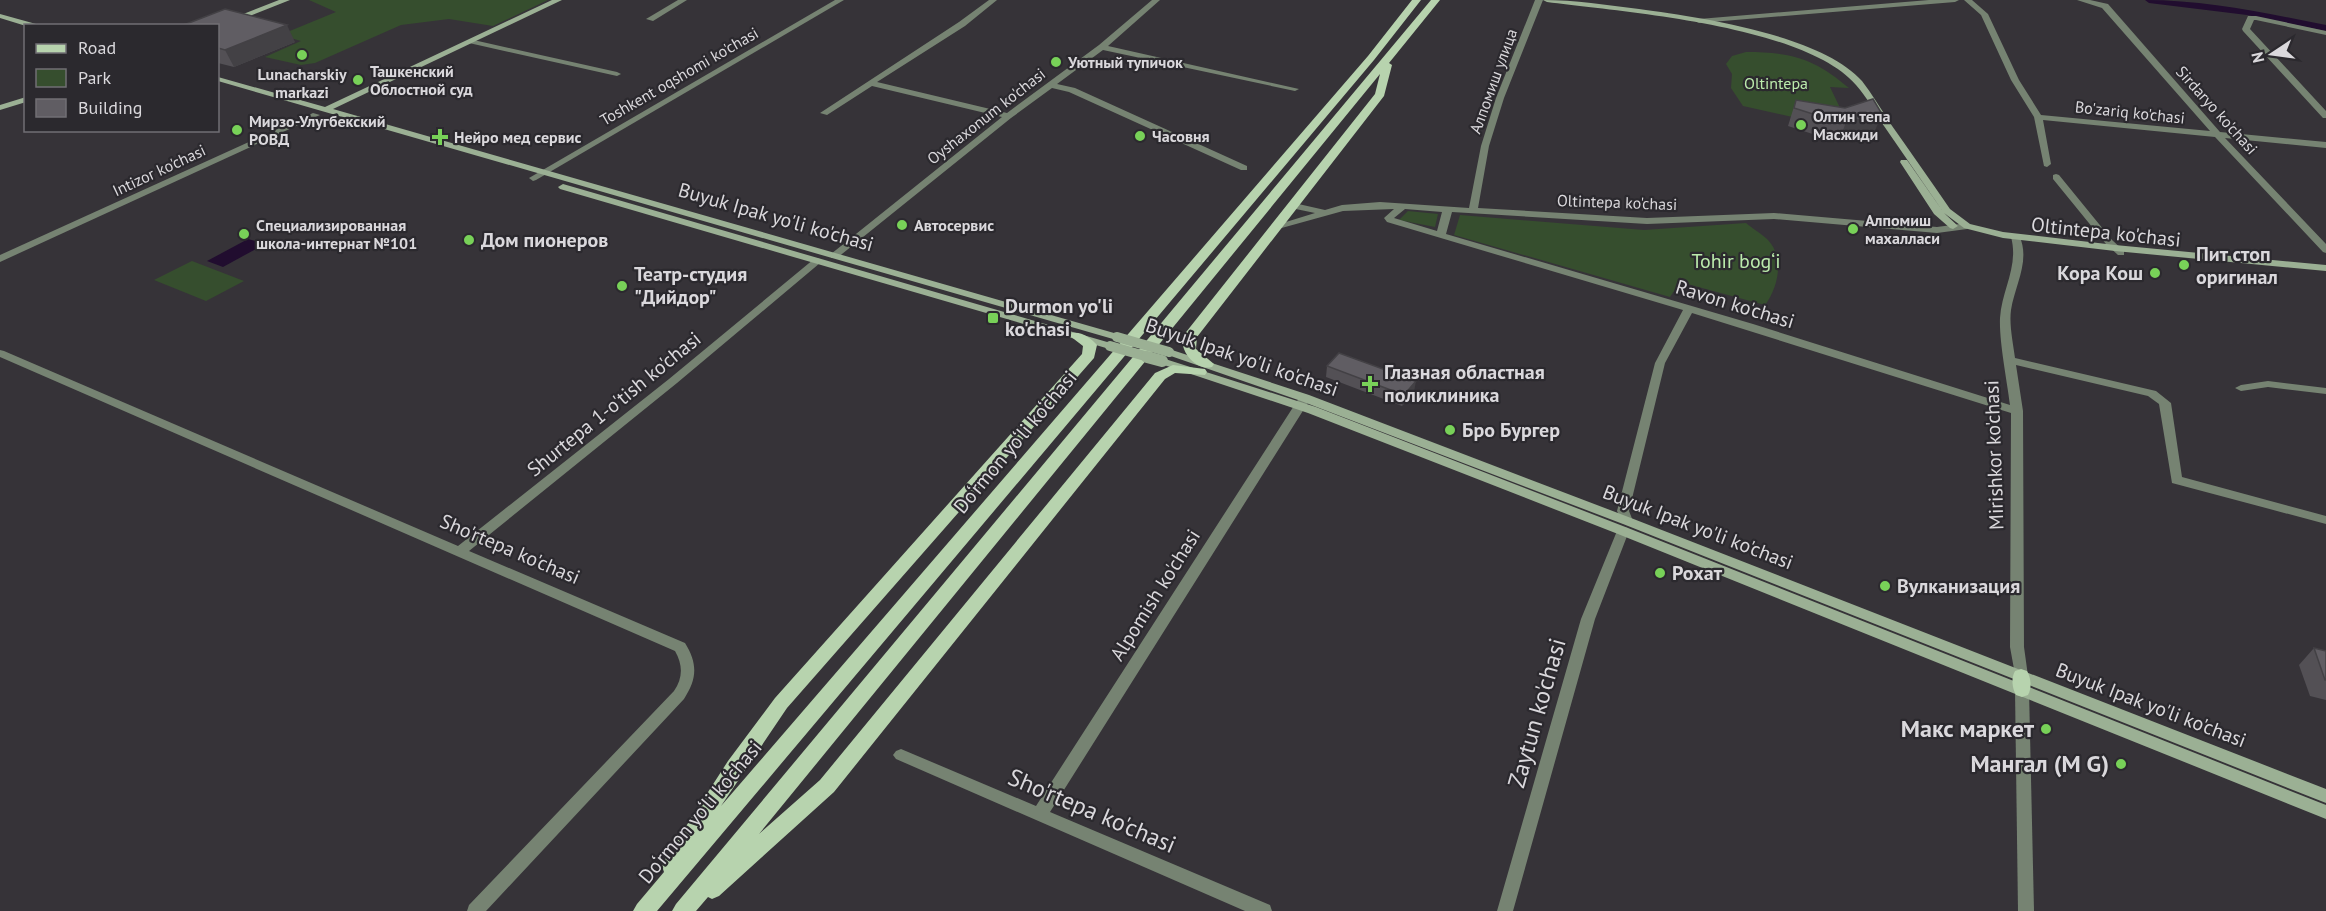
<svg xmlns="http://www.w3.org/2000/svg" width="2326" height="911" font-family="'PT Sans',sans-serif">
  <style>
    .green { fill: #364e2e }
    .water { fill: #210d2f }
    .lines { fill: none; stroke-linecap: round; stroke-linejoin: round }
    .canal { fill: #210d2f; fill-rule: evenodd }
    .street { fill: #768372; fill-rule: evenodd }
    .secondary { fill: #9bb094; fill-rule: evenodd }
    .primary { fill: #b7d3ae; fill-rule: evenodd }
    .secondary-bridge-far1 { stroke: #9bb094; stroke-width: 10 }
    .secondary-bridge { stroke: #9bb094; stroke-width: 12 }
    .wall { fill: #535055 }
    .shaded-wall { fill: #434145 }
    .building { fill: #605d63; stroke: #434145; stroke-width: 1.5 }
    .poi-dot { fill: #78d158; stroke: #2b292e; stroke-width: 2 }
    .labels { text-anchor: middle; stroke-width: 4.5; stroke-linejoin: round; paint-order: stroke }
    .far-poi-label { font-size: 16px; font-weight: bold; fill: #dad8dc; stroke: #2b292e; text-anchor: start }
    .far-street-label { font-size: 16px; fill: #dad8dc; stroke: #2b292e }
    .far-park-label { font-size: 16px; fill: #bbebac; stroke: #2b292e }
    .street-label { font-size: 20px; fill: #dad8dc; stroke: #2b292e }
    .poi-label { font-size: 20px; font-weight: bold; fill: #dad8dc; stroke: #2b292e; text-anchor: start }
    .park-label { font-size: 20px; fill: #bbebac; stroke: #2b292e }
    .near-street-label { font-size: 24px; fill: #dad8dc; stroke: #2b292e }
    .near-poi-label { font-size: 24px; font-weight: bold; fill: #dad8dc; stroke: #2b292e; text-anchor: end }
  </style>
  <rect width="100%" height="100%" fill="#363338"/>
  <g class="green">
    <path d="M309,0H548L493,26L449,19L401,25L315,63L301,65L265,57L301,41L280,35L336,12Z"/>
    <path d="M1746,52C1791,52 1814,58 1849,88L1830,87L1841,110L1815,122L1743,106L1731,88L1732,74L1726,64L1732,56Z"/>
    <path d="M1408,211L1438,214L1435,227L1399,220Z"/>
    <path d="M1460,215L1644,230L1746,223C1753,229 1762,234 1768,240C1785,258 1778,288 1765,305L1680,282L1670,297L1454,235Z"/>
    <path d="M192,261L244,281L206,301L154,280Z"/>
  </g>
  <path class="water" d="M248,239L265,244L223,267L207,261Z"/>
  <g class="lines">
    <path class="canal" d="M2145,0C2206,0 2266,13 2326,25V31L2247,15L2149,3Z"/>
    <g class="street">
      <path d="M678,0H687L653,21L646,19Z"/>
      <path d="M835,0H844L536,180L533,181L529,178Z"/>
      <path d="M989,0H997L965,26L877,82L1007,113L1099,45L1152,0H1160L1108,46L1299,89L1295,91L1103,50L1057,84L1075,88L1247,166V170H1241L1069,92L1052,88L1011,118L837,258H831V254L1002,117L872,86L827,115L820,113L959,22Z"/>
      <path d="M1535,0H1543L1504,98L1489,146L1478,208L1647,218L1774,213L1937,227L1967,223L1972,226L1967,229L1937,233L1774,219L1647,224L1452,212L1446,234L1753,324L2010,405C2007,380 1999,342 2000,318C2002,289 2019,266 2011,237L2013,235H2019C2031,260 2015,285 2011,310C2009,325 2013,342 2015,358L2156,391L2171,403L2182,477L2326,516V524L2172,483L2159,404L2148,396L2016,365L2023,411L2024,647L2028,676L2026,680L2021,682L2016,680L2010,647L2011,413L1692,313L1665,363L1629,511L1633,521L1631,524H1623L1617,511L1655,363L1683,310L1387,222L1384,218L1394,209L1343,211L1278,229L1273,226L1315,213L1291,208V204L1294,203L1325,210L1342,205L1380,202L1469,208L1481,146L1496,98ZM1405,209L1442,212L1437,231L1394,218Z"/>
      <path d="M1929,0H1959L1955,2L1699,23L1695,21L1699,19Z"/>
      <path d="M1964,0H1972L1988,14L2019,80L2041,115L2210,131L2102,8L2077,0H2090L2108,4L2220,132L2326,142V148L2225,138L2326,244V253L2323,252L2215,137L2043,120L2051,164L2047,167L2044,166L2034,117L2011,80L1981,15Z"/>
      <path d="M2248,16H2256L2326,31V35L2256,20H2254L2250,29L2326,111V118H2323L2243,31L2242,29Z"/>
      <path d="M469,39L617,72L621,74L617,76L469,43Z"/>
      <path d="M313,113L320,115L0,262V255Z"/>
      <path d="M2056,174L2059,175L2112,240L2124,251V255H2118L2106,244L2053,179V175Z"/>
      <path d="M817,258L820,259V263L677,383L469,551L685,643C698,664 697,679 684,699L486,911H467L469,905L674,691C683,678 683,665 675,651L0,357V350L4,351L458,546L669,379L814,259Z"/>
      <path d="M2268,381L2326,388V394L2268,387L2241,391L2235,388L2241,385Z"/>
      <path d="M1305,394L1311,398L1050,812L1270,905L1272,911H1245L896,759L893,755L896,751L901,749L1036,806L1299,398Z"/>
      <path d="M1623,527L1628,528L1629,531L1595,619L1513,911H1497L1581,619L1617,531L1618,528Z"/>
      <path d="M2022,684L2027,686L2029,690L2034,911H2018L2015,690L2017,686Z"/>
    </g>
    <g class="secondary">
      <path d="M279,0H290L219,28L218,26H213Z"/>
      <path d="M552,0H562L333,109L1121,335L1122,337L1121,339H1113L218,81V77L325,107Z"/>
      <path d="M1543,0C1575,0 1607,5 1639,9C1699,17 1821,35 1862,81C1872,94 1881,109 1890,123C1910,151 1930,180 1950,209L1970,224L2003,232L2115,245L2326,265V271L2115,251L2003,238L1964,228L1944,213L1958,226L1953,229L1950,228L1934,214L1900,162L1901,160H1907L1944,213C1924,184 1904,155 1884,126C1875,113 1867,97 1856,85C1804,25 1624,12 1547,2Z"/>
      <path d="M0,14L36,24V26H26L0,18Z"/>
      <path d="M26,97V102L0,110V105Z"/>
      <path d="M563,184L1114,344L1115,346L1114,348H1106L560,189L558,187Z"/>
      <path d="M1169,349L1309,395L1631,518L2326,789V803L1623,524L1301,401L1165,354L1164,352L1165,350Z"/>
      <path d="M1162,358L1316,407L1628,528L2326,805V819L1618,534L1308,413L1158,363L1157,361Z"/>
    </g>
    <g class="primary">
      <path d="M1412,0H1421L1374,60L657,911H633L637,904L664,872L662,866L665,859L728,761L775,698L1082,354L1083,346L1070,336L1072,333C1081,331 1091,338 1097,345L1094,358L787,708L721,806L1368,56Z"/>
      <path d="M1431,0H1440L1389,63L1392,65L1384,96L1197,337L1196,349L1214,364L1212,367C1196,371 1179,351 1183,336L1375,94L1380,74L759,834L820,780L1155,373L1173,365L1205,369L1207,372L1205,375L1175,373L1165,379L834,792L719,896L712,899L708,897L696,911H672L676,904Z"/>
      <path d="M2021,669L2027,671C2031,678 2032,688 2028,695L2022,697L2016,695C2012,688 2011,678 2015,671Z"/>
    </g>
    <g class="secondary-bridge-far1">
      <path d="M1117,337L1169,352"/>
      <path d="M1110,346L1152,358"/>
    </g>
    <path class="secondary-bridge" d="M1147,357L1162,361"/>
  </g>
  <g class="wall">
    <path d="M218,26L295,42L234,67L218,63Z"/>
    <path d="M1796,100L1874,133L1839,141L1831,140L1788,126Z"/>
    <path d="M1327,366L1414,392L1402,406L1326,377Z"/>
    <path d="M2314,648L2326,651V700L2310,696L2299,665Z"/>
  </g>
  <g class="shaded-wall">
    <path d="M287,25L295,42L234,67L225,50Z"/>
    <path d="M1882,114L1874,133L1839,141L1846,122Z"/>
    <path d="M1416,381L1414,392L1402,406L1404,395Z"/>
  </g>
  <g class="building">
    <path d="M225,9L287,25L225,50L218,48V26H181Z"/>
    <path d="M1873,99L1882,114L1846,122H1838L1794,108L1796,100L1845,108Z"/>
    <path d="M1339,353L1416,381L1404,395L1327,366Z"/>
    <path d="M2314,648L2326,651V680H2325Z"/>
  </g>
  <g class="poi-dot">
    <circle cx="302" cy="55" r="6"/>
    <circle cx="1056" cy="62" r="6"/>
    <circle cx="358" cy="80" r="6"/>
    <circle cx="1801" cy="125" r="6"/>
    <circle cx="237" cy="130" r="6"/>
    <circle cx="1140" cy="136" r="6"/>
    <path d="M437 128h6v6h6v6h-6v6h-6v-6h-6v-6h6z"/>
    <circle cx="902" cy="225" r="6"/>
    <circle cx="1853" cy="229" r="6"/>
    <circle cx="244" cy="234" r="6"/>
    <circle cx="469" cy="240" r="6"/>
    <circle cx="2184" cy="265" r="6"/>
    <circle cx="2155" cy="273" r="6"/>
    <circle cx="622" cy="286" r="6"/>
    <rect x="987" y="312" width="12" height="12" rx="3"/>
    <path d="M1367 375h6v6h6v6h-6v6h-6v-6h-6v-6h6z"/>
    <circle cx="1450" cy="430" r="6"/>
    <circle cx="1660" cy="573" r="6"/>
    <circle cx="1885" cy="586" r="6"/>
    <circle cx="2046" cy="729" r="6"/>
    <circle cx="2121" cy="764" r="6"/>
  </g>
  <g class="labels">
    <g class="far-poi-label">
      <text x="1068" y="68">Уютный тупичок</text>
      <text x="370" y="77">Ташкенский<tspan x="370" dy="18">Облостной суд</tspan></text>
      <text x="302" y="80" text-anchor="middle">Lunacharskiy<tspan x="302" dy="18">markazi</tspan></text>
      <text x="1813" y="122">Олтин тепа<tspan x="1813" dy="18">Масжиди</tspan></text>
      <text x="249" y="127">Мирзо-Улугбекский<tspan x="249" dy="18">РОВД</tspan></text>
      <text x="1152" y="142">Часовня</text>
      <text x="454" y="143">Нейро мед сервис</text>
      <text x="1865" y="226">Алпомиш<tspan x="1865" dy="18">махалласи</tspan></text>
      <text x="256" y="231">Специализированная<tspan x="256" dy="18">школа-интернат №101</tspan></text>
      <text x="914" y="231">Автосервис</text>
    </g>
    <g class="far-street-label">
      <text transform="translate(679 76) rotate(-30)" y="6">Toshkent oqshomi ko'chasi</text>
      <text transform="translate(1493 81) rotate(-70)" y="6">Алпомиш улица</text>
      <text transform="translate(2217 110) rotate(48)" y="6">Sirdaryo ko'chasi</text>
      <text transform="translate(2130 112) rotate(6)" y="6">Bo'zariq ko'chasi</text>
      <text transform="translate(986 116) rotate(-38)" y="6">Oyshaxonum ko'chasi</text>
      <text transform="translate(159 170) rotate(-25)" y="6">Intizor ko'chasi</text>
      <text transform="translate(1617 202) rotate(2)" y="6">Oltintepa ko'chasi</text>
    </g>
    <g class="far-park-label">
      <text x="1776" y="89">Oltintepa</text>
    </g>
    <g class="street-label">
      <text transform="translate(776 217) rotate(16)" y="7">Buyuk Ipak yo'li ko'chasi</text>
      <text transform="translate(2106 232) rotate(6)" y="7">Oltintepa ko'chasi</text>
      <text transform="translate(1735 304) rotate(17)" y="7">Ravon ko'chasi</text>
      <text transform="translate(1242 357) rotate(19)" y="7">Buyuk Ipak yo'li ko'chasi</text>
      <text transform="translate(614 404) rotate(-39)" y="7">Shurtepa 1-o'tish ko'chasi</text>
      <text transform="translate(1015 442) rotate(-50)" y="7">Do‘rmon yo‘li ko‘chasi</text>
      <text transform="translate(1994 455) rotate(-92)" y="7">Mirishkor ko'chasi</text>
      <text transform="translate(1698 527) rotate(21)" y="7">Buyuk Ipak yo'li ko'chasi</text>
      <text transform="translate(510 549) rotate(23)" y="7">Sho'rtepa ko'chasi</text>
      <text transform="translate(1155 595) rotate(-58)" y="7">Alpomish ko'chasi</text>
      <text transform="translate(2151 705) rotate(21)" y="7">Buyuk Ipak yo'li ko'chasi</text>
      <text transform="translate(700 812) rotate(-50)" y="7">Do‘rmon yo‘li ko‘chasi</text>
    </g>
    <g class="poi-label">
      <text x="481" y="247">Дом пионеров</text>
      <text x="2196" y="261">Пит стоп<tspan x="2196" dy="23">оригинал</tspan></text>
      <text x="2143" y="280" text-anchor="end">Кора Кош</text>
      <text x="634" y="281">Театр-студия<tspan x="634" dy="23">"Дийдор"</tspan></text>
      <text x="1005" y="313">Durmon yo'li<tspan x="1005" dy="23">ko'chasi</tspan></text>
      <text x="1384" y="379">Глазная областная<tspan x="1384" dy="23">поликлиника</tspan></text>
      <text x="1462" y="437">Бро Бургер</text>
      <text x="1672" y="580">Рохат</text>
      <text x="1897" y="593">Вулканизация</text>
    </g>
    <g class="park-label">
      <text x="1736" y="268">Tohir bog‘i</text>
    </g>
    <g class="near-street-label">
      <text transform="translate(1537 713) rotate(-74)" y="8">Zaytun ko'chasi</text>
      <text transform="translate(1092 811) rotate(23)" y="8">Sho'rtepa ko'chasi</text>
    </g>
    <g class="near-poi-label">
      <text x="2034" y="737">Макс маркет</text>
      <text x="2109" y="772">Мангал (M G)</text>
    </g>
  </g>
  <rect x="24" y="24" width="195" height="108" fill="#2b292e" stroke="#716f74" stroke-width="1.5"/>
  <rect x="36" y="44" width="30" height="9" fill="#b7d3ae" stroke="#716f74" stroke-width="1.5"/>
  <text x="78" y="54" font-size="18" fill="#dad8dc">Road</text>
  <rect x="36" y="69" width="30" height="18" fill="#364e2e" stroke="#716f74" stroke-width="1.5"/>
  <text x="78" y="84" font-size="18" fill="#dad8dc">Park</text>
  <rect x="36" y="99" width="30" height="18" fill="#605d63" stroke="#716f74" stroke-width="1.5"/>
  <text x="78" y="114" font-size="18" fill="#dad8dc">Building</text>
  <g transform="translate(2272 54) rotate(257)" stroke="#2b292e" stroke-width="4.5" paint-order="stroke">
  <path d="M0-4.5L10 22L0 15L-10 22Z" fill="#dad8dc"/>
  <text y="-9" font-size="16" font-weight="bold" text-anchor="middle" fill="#dad8dc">N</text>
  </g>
</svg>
